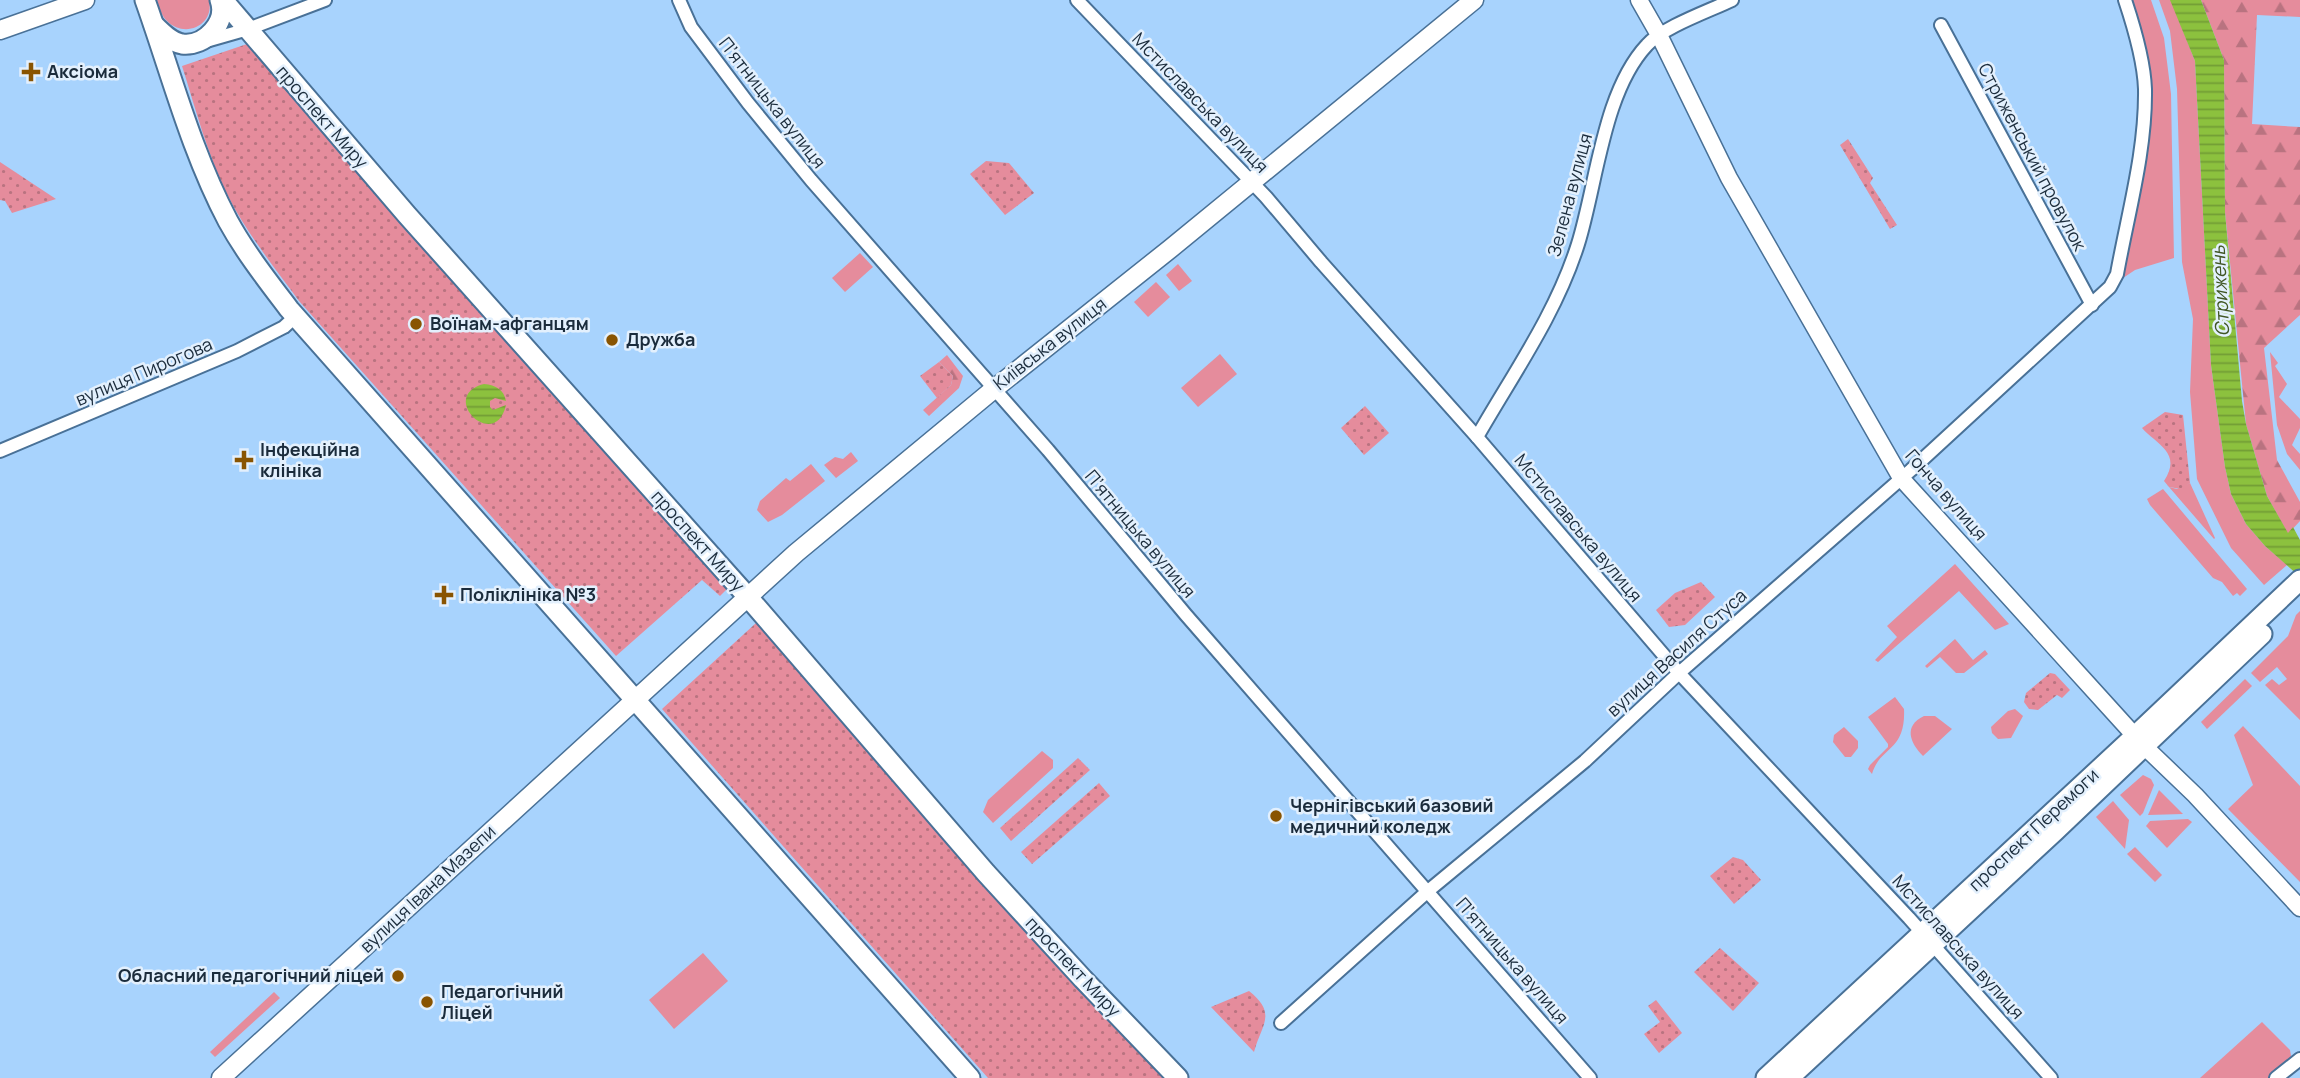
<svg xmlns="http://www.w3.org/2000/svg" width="2300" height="1078" font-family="Manrope,sans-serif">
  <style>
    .grass { fill: #e58c9c }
    .forest { fill: url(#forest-firs) }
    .park { fill: url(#park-dots) }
    .water { fill: url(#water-rules) }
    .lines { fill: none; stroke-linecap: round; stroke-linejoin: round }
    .minor-casing { stroke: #497197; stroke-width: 16 }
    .tertiary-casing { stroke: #497197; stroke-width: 19 }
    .secondary-casing { stroke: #497197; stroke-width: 21 }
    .primary-casing { stroke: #497197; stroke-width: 23 }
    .minor { stroke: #fff; stroke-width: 12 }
    .tertiary { stroke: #fff; stroke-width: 16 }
    .secondary { stroke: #fff; stroke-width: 18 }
    .primary { stroke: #fff; stroke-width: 19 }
    .poi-dot { fill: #895401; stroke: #e3f0fd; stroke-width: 2.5 }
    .labels { text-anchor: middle; stroke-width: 5; stroke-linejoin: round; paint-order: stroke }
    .poi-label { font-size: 18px; font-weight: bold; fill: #1b2c3c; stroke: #e3f0fd; text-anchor: start }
    .street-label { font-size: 18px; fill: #1b2c3c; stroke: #e3f0fd }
    .water-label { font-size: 19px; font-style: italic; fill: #405624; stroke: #e3f0fd }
  </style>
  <defs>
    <pattern id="forest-firs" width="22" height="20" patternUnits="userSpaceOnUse" patternTransform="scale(1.75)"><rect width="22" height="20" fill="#e58c9c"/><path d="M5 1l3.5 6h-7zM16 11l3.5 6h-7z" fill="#b97380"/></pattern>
    <pattern id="park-dots" width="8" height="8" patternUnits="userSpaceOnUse" patternTransform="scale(1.75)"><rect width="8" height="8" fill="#e58c9c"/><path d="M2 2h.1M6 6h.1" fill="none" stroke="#b97380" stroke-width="1.8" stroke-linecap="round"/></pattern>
    <pattern id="water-rules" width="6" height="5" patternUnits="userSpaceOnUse" patternTransform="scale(1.75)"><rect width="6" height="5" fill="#8cc13e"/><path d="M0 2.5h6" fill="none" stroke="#729d35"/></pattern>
  </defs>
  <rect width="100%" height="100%" fill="#a8d3fd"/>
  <g class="grass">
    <path d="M157,0H209C215,25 185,39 167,21C161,15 159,7 157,0Z"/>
    <path d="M2129,0H2151L2164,38L2171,94L2174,258L2135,270L2120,280L2148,135Z"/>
    <path d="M2159,0H2171L2195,61L2211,365L2225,467L2231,494L2246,524L2265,546L2287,565L2264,585L2231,548L2197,479L2190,392L2193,319L2182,262L2177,89L2170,31Z"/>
    <path d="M860,253L873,267L845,292L832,278Z"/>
    <path d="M1178,264L1192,281L1179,291L1166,275Z"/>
    <path d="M1156,282L1170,297L1148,317L1134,302Z"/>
    <path d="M2270,352L2278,363L2275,366L2287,384L2279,397L2300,419V428L2292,445L2300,454V470L2287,454L2277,425Z"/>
    <path d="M1220,354L1237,374L1198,407L1181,388Z"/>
    <path d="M851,452L858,461L836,478L824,465L835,457L843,459Z"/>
    <path d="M811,464L825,481L782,515L768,522L757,510L760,501L786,478L790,481Z"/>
    <path d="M2190,483L2215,538L2214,539L2169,487L2177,489Z"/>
    <path d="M2163,489L2247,589L2240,596L2237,593L2233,596L2222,582L2213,578L2150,505L2147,499Z"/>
    <path d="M1955,564L2009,624L1995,630L1959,591L1878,662L1875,660L1897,637L1887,626Z"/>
    <path d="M2300,611V720L2265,685L2272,679L2279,685L2287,679L2277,667L2260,682L2251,673L2288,636L2296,615Z"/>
    <path d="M1955,639L1973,660L1985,650L1988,654L1964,673H1956L1940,657L1927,668L1925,666Z"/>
    <path d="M2245,679L2252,686L2207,729L2201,722Z"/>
    <path d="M1895,697L1904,709C1906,752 1880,746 1872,774L1868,769L1870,765L1888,747V744L1868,717Z"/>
    <path d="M2015,709L2023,716L2011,738L1998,739L1992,733L1991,727L2008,711Z"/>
    <path d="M1924,716H1935L1952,729L1923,756C1910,743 1903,726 1924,716Z"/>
    <path d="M2243,726L2300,786V882L2228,809L2253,785L2234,735Z"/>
    <path d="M1844,727L1858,741V748L1851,757H1845L1833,742L1834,735Z"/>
    <path d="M1042,751L1053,760V768L993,823L983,812L988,800Z"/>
    <path d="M2143,775L2151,779L2154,785L2143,813L2140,816L2120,795Z"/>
    <path d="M2159,790L2183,814L2148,815Z"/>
    <path d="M2113,801L2129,820L2125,849L2096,817Z"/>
    <path d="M2188,819L2192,822L2167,848L2146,826L2150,821Z"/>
    <path d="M2135,847L2162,875L2155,882L2127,854Z"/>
    <path d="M703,953L728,981L674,1029L649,1000Z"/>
    <path d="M274,992L280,998L215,1057L210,1052Z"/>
    <path d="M2262,1022L2290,1050L2291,1056L2285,1065L2269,1078H2200Z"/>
  </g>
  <g class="forest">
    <path d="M2201,0H2300V17L2257,15L2252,124L2300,127V315L2264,348L2277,460L2300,502V521L2288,534L2267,496L2246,424L2225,212L2224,60Z"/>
    <path d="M947,355L963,376L959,388L929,416L923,410L951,385L953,376L939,362Z"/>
  </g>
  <g class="park">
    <path d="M247,44L403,218L728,588L720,596L702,580L616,656L299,301C275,268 248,235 229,198C208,157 196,110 182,66Z"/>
    <path d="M1848,139L1873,178L1870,183L1897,225L1890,229L1840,145Z"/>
    <path d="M986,161L1009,163L1034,193L1005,215L970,174Z"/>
    <path d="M0,162L56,199L12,213L5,201L0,200Z"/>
    <path d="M939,362L953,376L951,385L937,398L920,376Z"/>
    <path d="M1365,406L1389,433L1364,455L1341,428Z"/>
    <path d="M2165,412L2183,415L2190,483L2181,489L2169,487L2164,481C2183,453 2156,444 2142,428Z"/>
    <path d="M1701,582L1715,597L1685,625L1669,627L1656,610L1675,593Z"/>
    <path d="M756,623L981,878L1164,1078H988L662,709Z"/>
    <path d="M2050,673L2055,674L2070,690L2062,698L2057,695L2038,710L2029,709L2024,702L2026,693Z"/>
    <path d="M1078,758L1090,770L1011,841L1000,828Z"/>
    <path d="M1099,783L1110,796L1032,864L1021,852Z"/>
    <path d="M1733,857L1743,860L1761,880L1734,904L1710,876Z"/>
    <path d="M1720,948L1759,983L1733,1011L1694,972Z"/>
    <path d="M1249,991C1278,1014 1261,1025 1254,1052L1211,1007Z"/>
    <path d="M1656,1000L1682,1033L1659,1053L1644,1034L1660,1022L1648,1006Z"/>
  </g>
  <g class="water">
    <path d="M2170,0H2201L2224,60L2225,212L2242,401L2246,424L2267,496L2288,533L2293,527L2300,540V577L2265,546L2246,524L2231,494L2225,467L2211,365L2195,61Z"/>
    <path d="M484,384C496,385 504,390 506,401L495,398L490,401V407L493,410L506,405C495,453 437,396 484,384Z"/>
  </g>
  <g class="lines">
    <defs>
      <g id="minor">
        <path d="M679,0L691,27L748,103L811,180L1048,450L1186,615L1590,1078"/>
        <path d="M1077,0L1266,197L1321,262L1477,437L1679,673L1909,918L2051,1078"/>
        <path d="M1941,25L2092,305"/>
        <path d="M206,41L248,29L325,0"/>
        <path d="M1477,437C1513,374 1556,314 1578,244C1597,183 1603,92 1647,45C1663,27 1709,11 1732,0"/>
        <path d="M0,451L237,351L284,327L296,316"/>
        <path d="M1281,1023L1428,891L1585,761L1679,673L1911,470L2110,287L2117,274C2128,213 2146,151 2145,89C2144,60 2134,27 2125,0"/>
        <path d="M2276,1078L2300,1059"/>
      </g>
      <path id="tertiary" d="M1639,0L1659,35L1729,178L1901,478L2144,746L2195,795L2300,908"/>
      <g id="secondary">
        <path d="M0,30L85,0"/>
        <path d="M221,1078L796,553L994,389L1170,249L1474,0"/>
      </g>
      <g id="primary">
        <path d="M145,0C171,73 191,151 228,221C245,252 267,280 289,309L970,1078"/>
        <path d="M223,0L407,215L747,596L986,873L1083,979L1178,1078"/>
        <path d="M154,25C162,33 171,42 182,44C205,47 228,22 220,0"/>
        <path d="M1766,1078L2135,736L2300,580"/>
        <path d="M1789,1078L2055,831L2262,634"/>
      </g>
    </defs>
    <use href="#minor" class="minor-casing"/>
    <use href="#tertiary" class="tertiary-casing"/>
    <use href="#secondary" class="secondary-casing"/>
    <use href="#primary" class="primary-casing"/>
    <use href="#minor" class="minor"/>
    <use href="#tertiary" class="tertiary"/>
    <use href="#secondary" class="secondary"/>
    <use href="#primary" class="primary"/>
  </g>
  <g class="poi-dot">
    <path d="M27.5 61.5h7v7h7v7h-7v7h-7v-7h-7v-7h7z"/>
    <circle cx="416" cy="324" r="7"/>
    <circle cx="612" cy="340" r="7"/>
    <path d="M240.5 449.5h7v7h7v7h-7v7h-7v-7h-7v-7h7z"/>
    <path d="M440.5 584.5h7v7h7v7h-7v7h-7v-7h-7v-7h7z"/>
    <circle cx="1276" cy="816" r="7"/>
    <circle cx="398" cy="976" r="7"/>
    <circle cx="427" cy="1002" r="7"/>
  </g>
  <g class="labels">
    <g class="poi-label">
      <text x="47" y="78">Аксіома</text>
      <text x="430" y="330">Воїнам-афганцям</text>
      <text x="626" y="346">Дружба</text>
      <text x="260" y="456">Інфекційна<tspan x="260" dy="21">клініка</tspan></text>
      <text x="460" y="601">Поліклініка №3</text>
      <text x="1290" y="812">Чернігівський базовий<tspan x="1290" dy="21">медичний коледж</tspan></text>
      <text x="384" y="982" text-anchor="end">Обласний педагогічний ліцей</text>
      <text x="441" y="998">Педагогічний<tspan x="441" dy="21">Ліцей</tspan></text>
    </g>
    <g class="street-label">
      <text transform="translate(772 103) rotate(52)" y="6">Пʼятницька вулиця</text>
      <text transform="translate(1200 103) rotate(46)" y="6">Мстиславська вулиця</text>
      <text transform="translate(322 117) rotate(49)" y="6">проспект Миру</text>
      <text transform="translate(2032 157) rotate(62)" y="6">Стриженський провулок</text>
      <text transform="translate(1570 195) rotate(-75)" y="6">Зелена вулиця</text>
      <text transform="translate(1050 344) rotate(-38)" y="6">Київська вулиця</text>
      <text transform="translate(144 372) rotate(-23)" y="6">вулиця Пирогова</text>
      <text transform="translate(1946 495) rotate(49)" y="6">Гонча вулиця</text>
      <text transform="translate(1578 528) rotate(50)" y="6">Мстиславська вулиця</text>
      <text transform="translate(1140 534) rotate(50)" y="6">Пʼятницька вулиця</text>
      <text transform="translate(698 541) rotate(48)" y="6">проспект Миру</text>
      <text transform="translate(1677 653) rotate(-42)" y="6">вулиця Василя Стуса</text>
      <text transform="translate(2034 830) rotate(-43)" y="6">проспект Перемоги</text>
      <text transform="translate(428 889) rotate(-43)" y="6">вулиця Івана Мазепи</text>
      <text transform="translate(1958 947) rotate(48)" y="6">Мстиславська вулиця</text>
      <text transform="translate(1512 961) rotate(49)" y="6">Пʼятницька вулиця</text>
      <text transform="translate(1073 967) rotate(47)" y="6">проспект Миру</text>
    </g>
    <g class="water-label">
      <text transform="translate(2220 291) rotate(-93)" y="7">Стрижень</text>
    </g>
  </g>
</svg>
